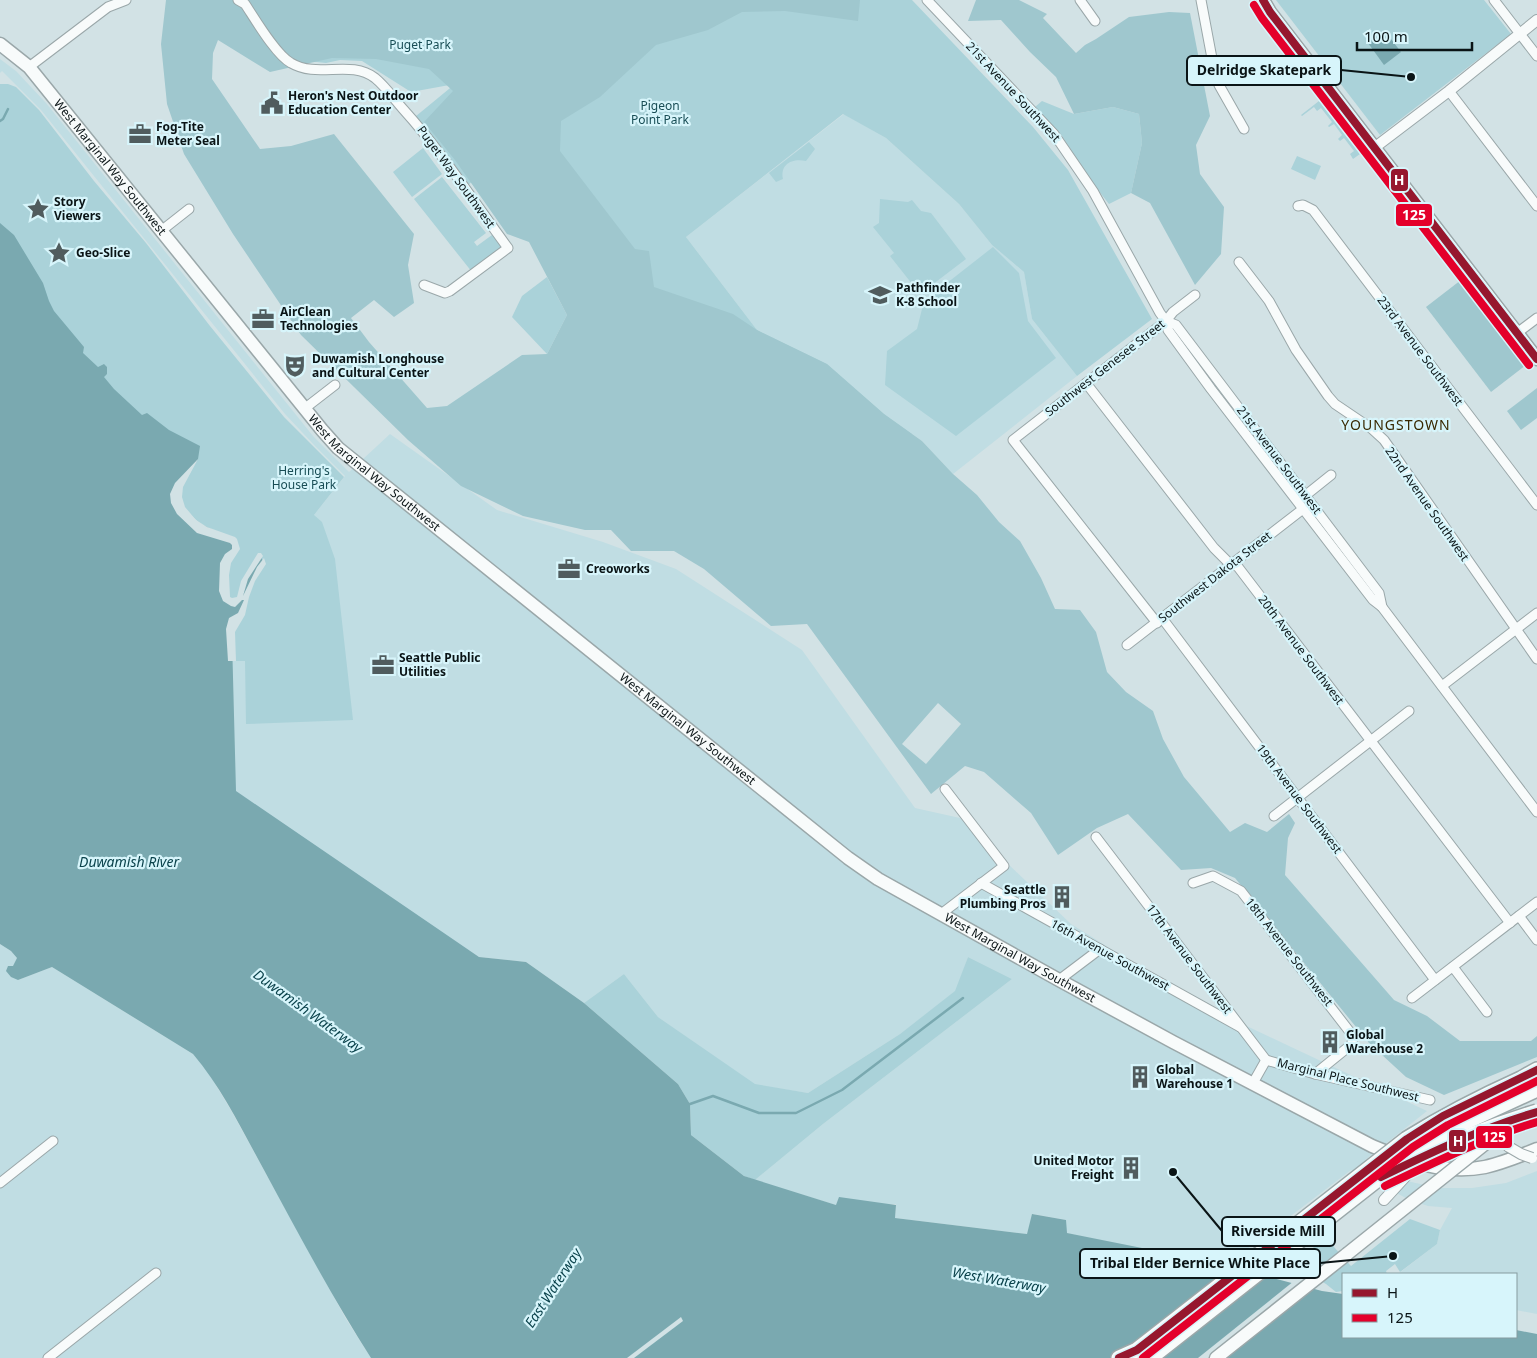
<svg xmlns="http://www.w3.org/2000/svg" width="1537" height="1358" font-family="'Noto Sans',sans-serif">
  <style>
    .built { fill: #c0dde3 }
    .green { fill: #aad2d9 }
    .forest { fill: #9fc7ce; fill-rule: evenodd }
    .water { fill: #7aa9b0 }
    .pier { fill: #d2e2e5 }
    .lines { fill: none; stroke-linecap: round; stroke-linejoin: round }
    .stream { stroke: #7aa9b0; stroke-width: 2.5 }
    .minor-casing { stroke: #9aa7a9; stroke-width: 11 }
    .tertiary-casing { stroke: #9aa7a9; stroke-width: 12 }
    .secondary-casing { stroke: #9aa7a9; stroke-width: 15 }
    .motorway-casing { stroke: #9aa7a9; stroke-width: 18 }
    .minor { stroke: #f8fbfb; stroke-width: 9 }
    .tertiary { stroke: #f8fbfb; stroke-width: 10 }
    .secondary { stroke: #f8fbfb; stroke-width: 12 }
    .motorway { stroke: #f8fbfb; stroke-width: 15 }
    .tertiary-bridge-casing { stroke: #9aa7a9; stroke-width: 12; stroke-linecap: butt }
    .secondary-bridge-casing { stroke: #9aa7a9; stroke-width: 15; stroke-linecap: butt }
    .motorway-bridge-casing { stroke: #9aa7a9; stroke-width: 18; stroke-linecap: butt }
    .tertiary-bridge { stroke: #f8fbfb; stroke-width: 10 }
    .secondary-bridge { stroke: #f8fbfb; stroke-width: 12 }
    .motorway-bridge { stroke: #f8fbfb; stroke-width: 15 }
    .bus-1-casing { stroke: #d7f5fb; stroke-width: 11 }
    .bus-2-casing { stroke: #d7f5fb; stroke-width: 11 }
    .bus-1 { stroke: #96172e; stroke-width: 8 }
    .bus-2 { stroke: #e4002b; stroke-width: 8 }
    .labels { text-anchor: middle; stroke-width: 4.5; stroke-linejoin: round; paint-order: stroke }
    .park-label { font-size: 12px; fill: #184d55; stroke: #d7f5fb }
    .street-label { font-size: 12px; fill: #0a1416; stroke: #d7f5fb }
    .poi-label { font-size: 12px; font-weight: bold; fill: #0a1416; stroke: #d7f5fb; text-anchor: start }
    .neighbourhood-label { font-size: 14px; letter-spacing: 1px; fill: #382800; stroke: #d7f5fb }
    .water-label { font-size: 14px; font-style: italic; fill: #0a424b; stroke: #d7f5fb }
    .leader { fill: none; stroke: #0a1416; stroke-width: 2 }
    .callout-dot { fill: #0a1416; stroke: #d7f5fb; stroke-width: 2 }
    .callout { fill: #d7f5fb; stroke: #0a1416; stroke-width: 2 }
    .callout-label { font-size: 14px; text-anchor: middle; font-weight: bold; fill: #0a1416 }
    .line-badge { stroke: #d7f5fb; stroke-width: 2 }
    .badge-label { font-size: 14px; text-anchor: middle; font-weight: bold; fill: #fff }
  </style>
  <rect width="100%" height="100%" fill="#d2e2e5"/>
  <g class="built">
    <path d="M0,59L16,71L46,103L313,436L349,472L390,434L497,510L603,542L676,569L802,650L915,808L960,818L1071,924L1198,1003L1427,1111L1365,1160L1384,1171L1407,1181L1438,1188H1472L1506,1183L1537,1171V1314L1516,1310V1274H1398L1437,1244L1440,1230L1452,1208L1428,1206L1410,1200L1351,1170L1225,1266L1066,1233V1220L1033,1214L1027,1234L895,1218L896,1204L836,1205L755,1180L823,1124L1012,979L968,957L956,991L900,1034L808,1093L755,1085L658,1017L624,974L584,1003L526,962L479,957L436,929L226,823L224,661H245L314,515L345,476L316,447L285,414L41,110L2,71L0,73Z"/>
    <path d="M844,114L886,138L959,204L992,245L1024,272L1032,319L1077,376L953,474L922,441L884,414L827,364L757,330L686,237Z"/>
    <path d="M0,944L11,951L17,958L18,980L52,967L193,1054L208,1072L232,1112L346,1319L371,1358H0Z"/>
  </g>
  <g class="green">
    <path d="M253,0H912L1033,127L1068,170L1152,319L1077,376L1032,319L1024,272L992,245L959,204L886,138L843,114L686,237L757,330L827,364L884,414L912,434L810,490L531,133L462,190L410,121L455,84L411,92L362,61L340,60L326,63L308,61Z"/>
    <path d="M1276,0H1484L1511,34L1380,135Z"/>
    <path d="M0,84H8L16,87L39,110L94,181L146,243L210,326L284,417L344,477L314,515L322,522L335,559L353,720L246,724L245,661H233L232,639L240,597L231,600L206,529L183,508L180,498L182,474L0,282Z"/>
    <path d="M1042,101L1074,114L1113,107L1139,114L1142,143L1131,193L1109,204L1091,181L1062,136L1035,107Z"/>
    <path d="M1319,101L1360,154L1353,159L1350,154L1354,151L1344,138L1340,141L1338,139L1342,135L1334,124L1329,127L1328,126L1332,122L1321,108L1317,111L1314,107L1302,116L1301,115Z"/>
    <path d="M809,142L815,149L806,161C792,158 780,164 783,179L776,182L769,173Z"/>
    <path d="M423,148L442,174L412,197L393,172Z"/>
    <path d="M1297,156L1321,166L1315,180L1291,169Z"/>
    <path d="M442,177L486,233L474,242L477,246L492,235L502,248L472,272L414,199Z"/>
    <path d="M880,199L908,202L912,200L921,211L931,213L966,259L920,294L890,256L894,253L873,227L879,223Z"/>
    <path d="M993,247L1019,273L1028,321L1056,358L956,436L885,385L887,351L917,329L924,301Z"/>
    <path d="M547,277L567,315L547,354L512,317L522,296Z"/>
    <path d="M968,957L1012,979L823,1124L755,1180L744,1176L691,1135L690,1104L678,1084L584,1003L624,974L658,1017L755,1084L808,1093L900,1034L955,991Z"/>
    <path d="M1410,1219L1440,1230L1437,1244L1400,1272L1395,1264L1386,1271L1387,1274H1343V1291L1336,1292L1326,1284L1292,1264L1314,1247L1334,1242V1247L1351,1266Z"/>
  </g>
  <g class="forest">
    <path d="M166,0H860L858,21L785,11L742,12L708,30L656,45L600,97L561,121L560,151L635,249L649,251L654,287L733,314L757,330L827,364L884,414L922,441L953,474L977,495L999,522L1020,541L1041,578L1055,609L1080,610L1096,632L1107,672L1126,692L1153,711L1163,739L1184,777L1230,832L1245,823L1267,832L1289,814L1295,823L1288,838L1285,875L1394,1000L1427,1016L1460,1041H1531L1537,1036V1057L1444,1095L1406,1077L1369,1043L1235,878L1211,868L1181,870L1128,814L1097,828L1058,855L1031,813L984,772L965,766L931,794L807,624L771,626L704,569L674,551H631L611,530H585L523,516L461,486L408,440L301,335L233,234L184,154L167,104L161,44ZM218,40L270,72L332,58L376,59L429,69L453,91L424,122L455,160L507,234L529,242L567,315L547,354L522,355L447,406L427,408L369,342L351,318L374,300L394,317L414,303L408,265L414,234L334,134L291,146L260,149L212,79L213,53ZM938,703L961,724L926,764L902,744Z"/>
    <path d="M976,0H1019L1047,14L1043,18L1076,53L1085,45L1096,39L1129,17L1169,12L1190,13L1210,116L1196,145L1200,174L1224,207L1221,254L1195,285L1150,203L1131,193L1142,143L1139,114L1113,107L1074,114L1056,77L1030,52L1001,20L968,21Z"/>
    <path d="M1461,280L1526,365L1491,392L1426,307Z"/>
    <path d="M1537,388V418L1521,430L1507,411Z"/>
  </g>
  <g class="water">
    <path d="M1384,30L1401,52L1384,65L1368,43Z"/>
    <path d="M0,223L14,235L43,283L49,301L54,311L84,347L83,353L98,367L104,364L107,367V374L104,377L114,389L142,415L147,413L169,430L200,446L198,459L180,486L183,508L195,521L238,543L229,562L228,598H239L243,582L260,555L264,564L258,570L232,639L236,791L479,957L526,962L584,1003L678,1084L690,1104L691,1135L744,1176L836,1205L839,1197L896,1205L895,1218L1027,1234L1032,1214L1066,1220L1067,1233L1212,1262L1322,1291L1343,1294V1337H1516V1330L1537,1334V1358H371C332,1297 298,1233 264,1170C242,1130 222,1088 193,1054L52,967L18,980L11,977L6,971L8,966H13L17,958L11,951L0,944Z"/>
  </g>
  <g class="pier">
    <path d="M198,459L183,487L182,497L185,507L196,520L207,527L235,537L237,539L240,549L231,563L229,575L230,597L232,598L237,597L241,581L258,553H261L263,556L248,579L243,596L257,567L264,558L266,564L255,581L249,597L245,615L235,632L236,661H228L226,629L229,618L238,613L244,600H242L235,607L231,606L223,601L219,591L220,563L225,554L232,549V545L230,543L197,533L177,514L171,503L170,494L175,483Z"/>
    <path d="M1294,1281L1316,1287L1227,1358H1198Z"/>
    <path d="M681,1317L683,1321L634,1358H627Z"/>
  </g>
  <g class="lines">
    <g class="stream">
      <path d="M0,121L3,119L8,109"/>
      <path d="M690,1104L713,1096L759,1113H796L842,1090L963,998"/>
    </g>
    <defs>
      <g id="minor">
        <path d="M238,0L245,4C255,19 276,55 291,63C318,79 350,59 375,78C386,87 394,99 403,109C442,152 474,202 508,248L450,291L445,293L424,285"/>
        <path d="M927,0L1054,134L1093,191L1160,313L1166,321L1168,330L1211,389L1373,600L1382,607L1537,812"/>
        <path d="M1080,0L1095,21"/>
        <path d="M1201,0L1214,69L1219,85L1244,129"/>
        <path d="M1494,0L1537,56"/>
        <path d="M29,67L108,7L126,0"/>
        <path d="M1449,91L1537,206"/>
        <path d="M1298,206L1303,205L1313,210L1537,505"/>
        <path d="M161,231L189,209"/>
        <path d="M1239,262L1269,301L1296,350L1328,396L1335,404L1372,429L1384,440L1537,659"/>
        <path d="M1166,321L1176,325L1379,593L1382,607"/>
        <path d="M1517,333L1537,318"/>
        <path d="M1086,383L1214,548L1227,561L1238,567L1510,923"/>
        <path d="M304,409L335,385"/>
        <path d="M1306,495L1331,475"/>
        <path d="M1162,618L1435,980"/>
        <path d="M1157,623L1013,440L1166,321L1173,312L1195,295"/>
        <path d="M1127,645L1303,509"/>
        <path d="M1442,686L1537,613"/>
        <path d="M1274,816L1409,711"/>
        <path d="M1096,837L1266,1060"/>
        <path d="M981,883L1240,1027"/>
        <path d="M1193,883L1213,876L1241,891L1353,1036L1352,1044L1315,1074"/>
        <path d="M941,914L1004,866L945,789"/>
        <path d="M1519,916L1537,940"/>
        <path d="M1453,967L1487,1012"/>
        <path d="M1059,980L1100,949"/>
        <path d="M1412,998L1537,902"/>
        <path d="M1266,1060L1315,1074L1430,1100"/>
        <path d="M1253,1083L1266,1060"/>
        <path d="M0,1183L53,1141"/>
        <path d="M48,1358L156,1273"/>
      </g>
      <g id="tertiary">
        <path d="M1374,148L1449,91L1537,20"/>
        <path d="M1496,1135L1509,1147"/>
        <path d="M1384,1200L1418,1163"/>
      </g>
      <g id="secondary">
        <path d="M1263,0L1270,12L1537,359"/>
        <path id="s1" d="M0,44L29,67L322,430L338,448L848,858L878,879L1059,980L1173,1042L1372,1146C1408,1161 1445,1175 1485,1167C1503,1163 1520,1156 1537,1149"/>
        <path d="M1471,1155L1496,1135L1514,1124"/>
        <path d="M1216,1358L1347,1254"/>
      </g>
      <g id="motorway">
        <path d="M1521,1079L1537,1070"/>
        <path d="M1119,1358L1137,1350"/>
        <path d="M1150,1358L1384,1174"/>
      </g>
    </defs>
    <use href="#minor" class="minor-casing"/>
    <use href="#tertiary" class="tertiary-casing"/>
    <use href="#secondary" class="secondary-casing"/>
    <use href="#motorway" class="motorway-casing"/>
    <use href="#minor" class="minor"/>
    <use href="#tertiary" class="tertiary"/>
    <use href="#secondary" class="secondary"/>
    <use href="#motorway" class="motorway"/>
    <defs>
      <path id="tertiary-bridge" d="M1509,1147L1521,1154L1532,1158"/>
      <path id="secondary-bridge" d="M1347,1254L1471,1155"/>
      <g id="motorway-bridge">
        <path d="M1422,1157C1459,1139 1497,1124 1537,1112"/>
        <path d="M1384,1174L1434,1139L1461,1124L1537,1089"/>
        <path d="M1137,1350L1407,1139C1444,1116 1481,1097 1521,1079"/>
      </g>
    </defs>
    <use href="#tertiary-bridge" class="tertiary-bridge-casing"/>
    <use href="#secondary-bridge" class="secondary-bridge-casing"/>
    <use href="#motorway-bridge" class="motorway-bridge-casing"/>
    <use href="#tertiary-bridge" class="tertiary-bridge"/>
    <use href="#secondary-bridge" class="secondary-bridge"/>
    <use href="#motorway-bridge" class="motorway-bridge"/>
    <defs>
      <g id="bus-1">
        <path d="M1263,0L1270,12L1537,359"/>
        <path d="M1381,1177C1432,1152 1482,1128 1537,1112"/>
        <path d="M1119,1358L1137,1350L1407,1139L1443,1116L1537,1070"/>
      </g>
      <g id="bus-2">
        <path d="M1254,5L1262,18L1529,365"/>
        <path d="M1385,1186C1435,1162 1484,1138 1537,1122"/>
        <path d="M1143,1358L1413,1147L1448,1125L1537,1081"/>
      </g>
    </defs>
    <use href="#bus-1" class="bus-1-casing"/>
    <use href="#bus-2" class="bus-2-casing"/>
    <use href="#bus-1" class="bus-1"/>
    <use href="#bus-2" class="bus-2"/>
  </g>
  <defs>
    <symbol id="civic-bare" viewBox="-9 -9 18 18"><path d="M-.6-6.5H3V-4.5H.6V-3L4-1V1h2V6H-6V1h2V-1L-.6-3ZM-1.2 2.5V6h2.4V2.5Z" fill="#505c5e" stroke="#d7f5fb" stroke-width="2.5" paint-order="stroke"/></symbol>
    <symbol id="office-bare" viewBox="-9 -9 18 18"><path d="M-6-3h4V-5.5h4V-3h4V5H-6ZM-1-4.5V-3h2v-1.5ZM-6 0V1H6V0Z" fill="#505c5e" stroke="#d7f5fb" stroke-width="2.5" paint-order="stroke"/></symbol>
    <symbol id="sight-bare" viewBox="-9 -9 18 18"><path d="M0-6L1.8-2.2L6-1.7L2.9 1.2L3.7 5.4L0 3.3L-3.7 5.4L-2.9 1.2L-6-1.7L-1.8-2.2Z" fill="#505c5e" stroke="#d7f5fb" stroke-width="2.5" paint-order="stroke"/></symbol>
    <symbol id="school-bare" viewBox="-9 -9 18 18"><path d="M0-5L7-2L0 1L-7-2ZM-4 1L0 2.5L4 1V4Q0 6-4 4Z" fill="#505c5e" stroke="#d7f5fb" stroke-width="2.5" paint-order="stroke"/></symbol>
    <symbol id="theatre-bare" viewBox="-9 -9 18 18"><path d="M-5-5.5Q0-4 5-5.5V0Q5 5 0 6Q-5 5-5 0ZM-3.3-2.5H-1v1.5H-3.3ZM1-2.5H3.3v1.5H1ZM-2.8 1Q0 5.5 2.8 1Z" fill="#505c5e" stroke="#d7f5fb" stroke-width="2.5" paint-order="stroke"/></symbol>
    <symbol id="building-bare" viewBox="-9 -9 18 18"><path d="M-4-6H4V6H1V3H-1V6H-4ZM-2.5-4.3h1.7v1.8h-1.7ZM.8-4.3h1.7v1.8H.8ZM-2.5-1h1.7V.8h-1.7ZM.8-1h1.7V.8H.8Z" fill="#505c5e" stroke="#d7f5fb" stroke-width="2.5" paint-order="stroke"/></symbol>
  </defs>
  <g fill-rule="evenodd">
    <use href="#civic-bare" x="256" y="87" width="32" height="32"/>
    <use href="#office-bare" x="124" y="118" width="32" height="32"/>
    <use href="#sight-bare" x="22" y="193" width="32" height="32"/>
    <use href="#sight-bare" x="43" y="237" width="32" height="32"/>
    <use href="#school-bare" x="864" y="279" width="32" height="32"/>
    <use href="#office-bare" x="247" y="303" width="32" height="32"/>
    <use href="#theatre-bare" x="279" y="350" width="32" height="32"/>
    <use href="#office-bare" x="553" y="553" width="32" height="32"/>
    <use href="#office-bare" x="367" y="649" width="32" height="32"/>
    <use href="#building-bare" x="1046" y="881" width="32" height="32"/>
    <use href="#building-bare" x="1314" y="1026" width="32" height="32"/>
    <use href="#building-bare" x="1124" y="1061" width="32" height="32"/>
    <use href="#building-bare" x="1115" y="1152" width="32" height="32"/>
  </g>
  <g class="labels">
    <g class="park-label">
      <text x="420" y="49">Puget Park</text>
      <text x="660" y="110">Pigeon<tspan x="660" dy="14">Point Park</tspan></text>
      <text x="304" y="475">Herring's<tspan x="304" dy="14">House Park</tspan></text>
    </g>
    <g class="street-label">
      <text transform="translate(1013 92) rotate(47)" y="4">21st Avenue Southwest</text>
      <text dy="4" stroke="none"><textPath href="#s1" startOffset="166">West Marginal Way Southwest</textPath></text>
      <text transform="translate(456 177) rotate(54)" y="4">Puget Way Southwest</text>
      <text transform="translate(1420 351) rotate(53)" y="4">23rd Avenue Southwest</text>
      <text transform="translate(1105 368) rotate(-38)" y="4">Southwest Genesee Street</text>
      <text transform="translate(1279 460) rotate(53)" y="4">21st Avenue Southwest</text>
      <text dy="4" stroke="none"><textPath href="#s1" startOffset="571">West Marginal Way Southwest</textPath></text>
      <text transform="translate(1427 504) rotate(55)" y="4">22nd Avenue Southwest</text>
      <text transform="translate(1215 577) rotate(-38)" y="4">Southwest Dakota Street</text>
      <text transform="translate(1301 650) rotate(53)" y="4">20th Avenue Southwest</text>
      <text dy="4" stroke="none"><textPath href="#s1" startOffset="976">West Marginal Way Southwest</textPath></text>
      <text transform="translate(1299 799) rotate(53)" y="4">19th Avenue Southwest</text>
      <text transform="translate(1289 952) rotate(52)" y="4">18th Avenue Southwest</text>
      <text transform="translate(1110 955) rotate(29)" y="4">16th Avenue Southwest</text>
      <text dy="4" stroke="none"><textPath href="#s1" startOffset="1381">West Marginal Way Southwest</textPath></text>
      <text transform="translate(1189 959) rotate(53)" y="4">17th Avenue Southwest</text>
      <text transform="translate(1348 1080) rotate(14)" y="4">Marginal Place Southwest</text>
    </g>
    <g class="poi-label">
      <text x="288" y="100">Heron's Nest Outdoor<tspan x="288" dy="14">Education Center</tspan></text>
      <text x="156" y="131">Fog-Tite<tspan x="156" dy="14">Meter Seal</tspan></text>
      <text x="54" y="206">Story<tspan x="54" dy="14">Viewers</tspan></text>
      <text x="76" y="257">Geo-Slice</text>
      <text x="896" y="292">Pathfinder<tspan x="896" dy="14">K-8 School</tspan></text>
      <text x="280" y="316">AirClean<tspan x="280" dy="14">Technologies</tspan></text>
      <text x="312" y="363">Duwamish Longhouse<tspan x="312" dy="14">and Cultural Center</tspan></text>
      <text x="586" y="573">Creoworks</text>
      <text x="399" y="662">Seattle Public<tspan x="399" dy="14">Utilities</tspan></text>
      <text x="1046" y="894" text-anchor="end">Seattle<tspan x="1046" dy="14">Plumbing Pros</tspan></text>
      <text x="1346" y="1039">Global<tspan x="1346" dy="14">Warehouse 2</tspan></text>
      <text x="1156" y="1074">Global<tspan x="1156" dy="14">Warehouse 1</tspan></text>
      <text x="1114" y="1165" text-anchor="end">United Motor<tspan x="1114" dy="14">Freight</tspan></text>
    </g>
    <g class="neighbourhood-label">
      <text x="1396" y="430">YOUNGSTOWN</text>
    </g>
    <g class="water-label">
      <text x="129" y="867">Duwamish River</text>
      <text transform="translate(308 1011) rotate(36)" y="5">Duwamish Waterway</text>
      <text transform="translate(999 1280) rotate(10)" y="5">West Waterway</text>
      <text transform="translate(553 1288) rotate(-57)" y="5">East Waterway</text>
    </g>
  </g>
  <path class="leader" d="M1411 77L1341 70M1173 1172L1222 1231M1393 1256L1320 1263"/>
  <g class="callout-dot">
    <circle cx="1411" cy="77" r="5"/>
    <circle cx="1173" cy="1172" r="5"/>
    <circle cx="1393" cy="1256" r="5"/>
  </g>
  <g class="callout">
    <rect x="1187" y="56" width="154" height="29" rx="5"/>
    <rect x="1222" y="1217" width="113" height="29" rx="5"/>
    <rect x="1080" y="1249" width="240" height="29" rx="5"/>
  </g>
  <g class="callout-label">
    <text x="1264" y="75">Delridge Skatepark</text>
    <text x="1278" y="1236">Riverside Mill</text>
    <text x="1200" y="1268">Tribal Elder Bernice White Place</text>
  </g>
  <g class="line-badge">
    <rect x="1390" y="168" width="19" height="24" rx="5" fill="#96172e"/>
    <rect x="1395" y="203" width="38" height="24" rx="5" fill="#e4002b"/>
    <rect x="1475" y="1125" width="38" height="24" rx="5" fill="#e4002b"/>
    <rect x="1448" y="1129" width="19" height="24" rx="5" fill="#96172e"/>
  </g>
  <g class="badge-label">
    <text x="1399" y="185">H</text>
    <text x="1414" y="220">125</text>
    <text x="1494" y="1142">125</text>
    <text x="1458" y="1146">H</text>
  </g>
  <rect x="1342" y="1273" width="175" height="65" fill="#d7f5fb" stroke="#859b9f"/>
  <rect x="1352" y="1289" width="25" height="8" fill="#96172e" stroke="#859b9f"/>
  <text x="1387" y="1298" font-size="15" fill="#0a1416">H</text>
  <rect x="1352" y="1314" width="25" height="8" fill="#e4002b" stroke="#859b9f"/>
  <text x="1387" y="1323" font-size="15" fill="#0a1416">125</text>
  <path d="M1357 42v8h115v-8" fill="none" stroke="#0a1416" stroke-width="2.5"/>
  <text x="1364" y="42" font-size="15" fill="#0a1416" stroke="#d7f5fb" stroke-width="4" paint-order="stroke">100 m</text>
</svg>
